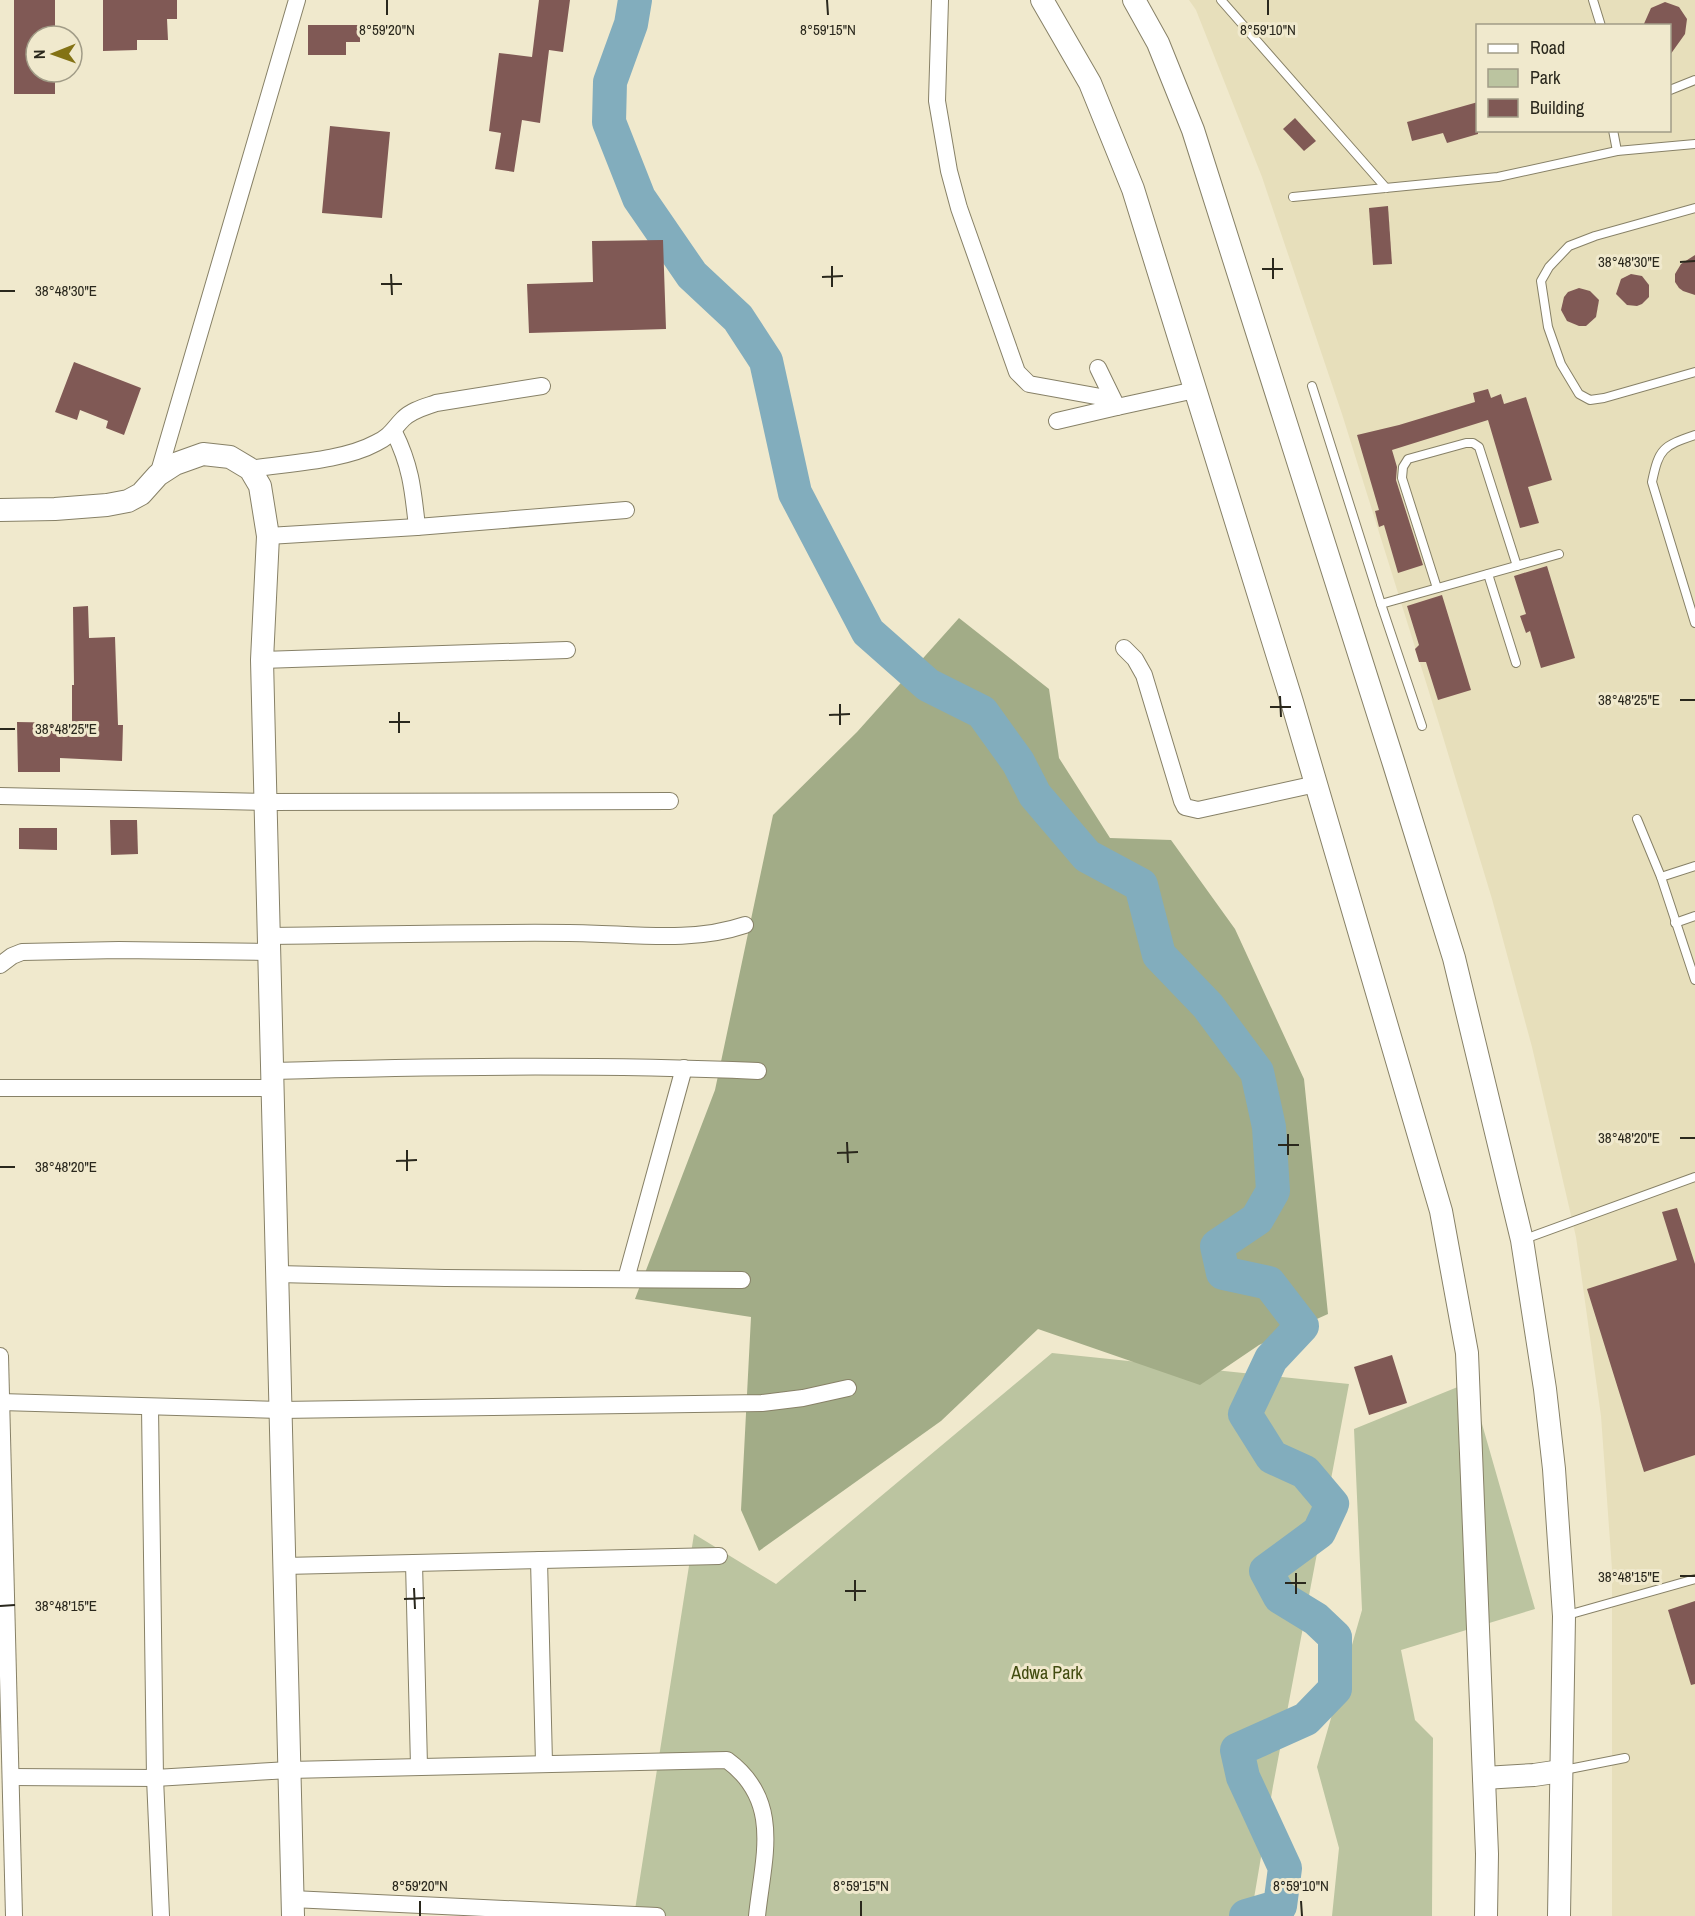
<svg xmlns="http://www.w3.org/2000/svg" width="1695" height="1916" font-family="'Archivo Narrow',sans-serif">
  <style>
    .built { fill: #e7dfbb; fill-rule: evenodd }
    .green { fill: #bbc4a0 }
    .forest { fill: #a2ac87 }
    .lines { fill: none; stroke-linecap: round; stroke-linejoin: round }
    .river { stroke: #82adbd; stroke-width: 34 }
    .building { fill: #805955 }
    .lane-casing { stroke: #878167; stroke-width: 10 }
    .street-casing { stroke: #878167; stroke-width: 18 }
    .secondary-casing { stroke: #878167; stroke-width: 24 }
    .lane { stroke: #fff; stroke-width: 8 }
    .street { stroke: #fff; stroke-width: 16 }
    .secondary { stroke: #fff; stroke-width: 22 }
    .ticks { fill: none; stroke: #2a281d; stroke-width: 2 }
    .labels { text-anchor: middle; stroke-width: 6; stroke-linejoin: round; paint-order: stroke }
    .park-label { font-size: 18px; fill: #414b0f; stroke: #f0e9cd }
    .ticks-label { font-size: 15px; text-anchor: middle; fill: #2a281d; stroke: #f0e9cd; stroke-width: 6; stroke-linejoin: round; paint-order: stroke }
  </style>
  <rect width="100%" height="100%" fill="#f0e9cd"/>
  <path class="built" d="M1189,0H1695V1916H1612V1569L1601,1416L1576,1237L1532,1047L1492,899L1440,727L1342,414L1262,177L1196,10ZM1478,26H1670V130H1478Z"/>
  <g class="green">
    <path d="M1052,1353L1349,1384L1273,1786L1251,1916H634L694,1534L776,1584Z"/>
    <path d="M1470,1382L1535,1609L1401,1650L1415,1720L1433,1738L1432,1916H1332L1339,1848L1317,1767L1362,1610L1354,1429Z"/>
  </g>
  <path class="forest" d="M959,618L1049,689L1059,758L1110,838L1171,840L1235,929L1304,1079L1328,1314L1259,1345L1200,1385L1038,1329L941,1421L759,1551L741,1510L751,1317L635,1299L715,1090L773,815L857,732Z"/>
  <g class="lines">
    <path class="river" d="M635,0L631,24L610,82L609,122L639,198L692,275L738,318L766,361L795,493L868,632L928,685L982,712L1018,762L1035,795L1087,856L1141,885L1159,955L1208,1006L1257,1072L1269,1127L1273,1191L1257,1219L1217,1246L1223,1273L1269,1283L1302,1326L1271,1359L1245,1414L1272,1457L1305,1472L1332,1504L1319,1532L1266,1571L1280,1597L1316,1619L1335,1637V1689L1306,1719L1237,1750L1243,1777L1285,1868L1280,1906L1246,1916"/>
  </g>
  <g class="building">
    <path d="M14,0H55V36H36V72H55V94H14Z"/>
    <path d="M103,0H177V19H167L168,40H137V50L103,51Z"/>
    <path d="M539,0H570L563,52L549,50L540,123L522,120L514,172L495,169L501,133L489,131L499,53L532,57Z"/>
    <path d="M1665,2L1679,7L1687,19L1685,34L1670,55V26H1643L1651,8Z"/>
    <path d="M308,25H360V42H346V55H308Z"/>
    <path d="M1478,102V134L1447,143L1443,133L1412,141L1407,122Z"/>
    <path d="M1295,118L1316,141L1304,151L1283,129Z"/>
    <path d="M330,126L390,132L382,218L322,213Z"/>
    <path d="M1388,206L1392,264L1373,265L1369,208Z"/>
    <path d="M663,240L666,329L529,333L527,284L593,282L592,241Z"/>
    <path d="M1695,255V295L1683,291L1679,288L1675,282V274L1681,264Z"/>
    <path d="M1631,274L1642,276L1649,285V297L1642,304L1637,306L1627,305L1616,294L1621,279Z"/>
    <path d="M1579,288L1590,291L1599,300L1596,317L1586,326H1579L1567,321L1561,310L1564,297L1568,292Z"/>
    <path d="M74,362L141,388L124,435L106,428L108,421L80,410L77,420L55,412Z"/>
    <path d="M1488,389L1491,398L1501,394L1504,404L1526,397L1552,480L1528,487L1539,523L1520,528L1488,420L1392,450L1397,467L1396,480L1423,565L1398,573L1384,525L1379,527L1375,511L1379,510L1357,435L1399,425L1475,402L1473,393Z"/>
    <path d="M1547,566L1575,658L1541,668L1530,631L1526,633L1520,616L1526,614L1514,576Z"/>
    <path d="M1442,595L1471,690L1438,700L1426,662H1419L1415,649L1419,645L1407,606Z"/>
    <path d="M88,606L89,638L115,637L118,725H123L122,761L60,758V772H18L17,722L72,723V685H74L73,607Z"/>
    <path d="M110,820H137L138,854L111,855Z"/>
    <path d="M19,828H57V850L19,849Z"/>
    <path d="M1677,1208L1695,1264V1455L1644,1472L1587,1289L1677,1260L1662,1212Z"/>
    <path d="M1392,1355L1407,1403L1369,1415L1354,1367Z"/>
    <path d="M1695,1601V1684L1691,1685L1668,1610Z"/>
  </g>
  <g class="lines">
    <defs>
      <g id="lane">
        <path d="M1221,0L1386,188"/>
        <path d="M1593,0L1601,26"/>
        <path d="M1670,90L1695,80"/>
        <path d="M1613,130L1617,151"/>
        <path d="M1293,197L1498,177L1617,151L1695,144"/>
        <path d="M1695,208L1595,236L1569,246L1549,267L1541,281L1548,327L1561,364L1579,394L1590,400L1604,398L1695,372"/>
        <path d="M1312,386L1381,604L1422,726"/>
        <path d="M1695,435C1663,446 1659,448 1652,482L1695,623"/>
        <path d="M1488,574L1516,663"/>
        <path d="M1437,588L1402,478L1403,467L1408,459L1466,443H1473L1479,447L1517,566"/>
        <path d="M1381,604L1559,554"/>
        <path d="M1637,819L1661,877L1695,980"/>
        <path d="M1661,877L1695,866"/>
        <path d="M1675,923L1695,916"/>
        <path d="M1522,1240L1695,1177"/>
        <path d="M1564,1616L1695,1579"/>
        <path d="M1564,1770L1625,1758"/>
      </g>
      <g id="street">
        <path d="M940,0L937,101L949,171L959,208L1017,372L1029,384L1112,399"/>
        <path d="M1098,368L1117,407L1195,390"/>
        <path d="M1057,421L1117,407"/>
        <path d="M394,432C411,466 413,490 417,527"/>
        <path d="M250,469C288,463 343,461 376,443C391,436 393,429 403,419C412,410 425,407 436,403L542,386"/>
        <path d="M158,475L297,0"/>
        <path d="M268,536L417,527L626,510"/>
        <path d="M1124,648L1135,659L1144,675L1182,801L1185,807L1198,810L1316,784"/>
        <path d="M262,660L567,650"/>
        <path d="M0,796L266,802L670,801"/>
        <path d="M269,936C369,935 469,932 569,933C628,933 689,944 745,925"/>
        <path d="M0,965L12,956L22,952L119,950L269,952"/>
        <path d="M272,1071C434,1066 596,1064 758,1071"/>
        <path d="M0,1088H273"/>
        <path d="M277,1274L445,1278L742,1280"/>
        <path d="M626,1279L684,1068"/>
        <path d="M0,1356L14,1916"/>
        <path d="M0,1402L280,1410L762,1403L803,1398L848,1388"/>
        <path d="M150,1407L155,1778L161,1916"/>
        <path d="M539,1560L544,1763"/>
        <path d="M414,1563L419,1766"/>
        <path d="M284,1566L719,1556"/>
        <path d="M11,1777L155,1778L289,1770L727,1760C783,1801 763,1858 757,1916"/>
        <path d="M292,1899L657,1916"/>
      </g>
      <g id="secondary">
        <path d="M1042,0L1090,83L1133,189L1292,702L1441,1211L1467,1353L1487,1854L1486,1916"/>
        <path d="M1134,0L1158,43L1193,130L1394,764L1454,958L1522,1240L1545,1389L1554,1469L1564,1616L1559,1916"/>
        <path d="M0,510L55,509L107,505L128,501L141,494L158,475L175,464L203,454L230,457L250,469L260,486L268,536L262,660L293,1916"/>
        <path d="M1484,1778L1534,1775L1561,1771"/>
      </g>
    </defs>
    <use href="#lane" class="lane-casing"/>
    <use href="#street" class="street-casing"/>
    <use href="#secondary" class="secondary-casing"/>
    <use href="#lane" class="lane"/>
    <use href="#street" class="street"/>
    <use href="#secondary" class="secondary"/>
  </g>
  <path class="ticks" d="M387,0V15M827,0L828,15M1268,0V15M1273,258V279M1680,262L1695,261M832,266V287M1262,269H1283M391,274L392,295M822,277L843,276M381,284H402M0,291H15M1280,696L1281,717M1680,700H1695M840,704V725M1270,707H1291M399,712V733M829,715L850,714M389,722H410M0,729H15M1288,1134V1155M1680,1138H1695M847,1142L848,1163M1278,1145H1299M407,1150V1171M837,1153L858,1152M396,1161L417,1160M0,1167H15M1296,1573V1594M1680,1576H1695M855,1580V1601M1285,1583H1306M414,1588L415,1609M845,1591H866M404,1599L425,1598M0,1606L15,1605M420,1901V1916M861,1901V1916M1301,1901L1302,1916"/>
  <g class="labels">
    <g class="park-label">
      <text x="1047" y="1679">Adwa Park</text>
    </g>
  </g>
  <g class="ticks-label">
    <text x="387" y="35">8°59'20"N</text>
    <text x="828" y="35">8°59'15"N</text>
    <text x="1268" y="35">8°59'10"N</text>
    <text x="1629" y="267">38°48'30"E</text>
    <text x="66" y="296">38°48'30"E</text>
    <text x="1629" y="705">38°48'25"E</text>
    <text x="66" y="734">38°48'25"E</text>
    <text x="1629" y="1143">38°48'20"E</text>
    <text x="66" y="1172">38°48'20"E</text>
    <text x="1629" y="1582">38°48'15"E</text>
    <text x="66" y="1611">38°48'15"E</text>
    <text x="420" y="1891">8°59'20"N</text>
    <text x="861" y="1891">8°59'15"N</text>
    <text x="1301" y="1891">8°59'10"N</text>
  </g>
  <rect x="1476" y="24" width="195" height="108" fill="#f0e9cd" stroke="#a19c87" stroke-width="1.5"/>
  <rect x="1488" y="44" width="30" height="9" fill="#ffffff" stroke="#a19c87" stroke-width="1.5"/>
  <text x="1530" y="54" font-size="18" fill="#2a281d">Road</text>
  <rect x="1488" y="69" width="30" height="18" fill="#bbc4a0" stroke="#a19c87" stroke-width="1.5"/>
  <text x="1530" y="84" font-size="18" fill="#2a281d">Park</text>
  <rect x="1488" y="99" width="30" height="18" fill="#805955" stroke="#a19c87" stroke-width="1.5"/>
  <text x="1530" y="114" font-size="18" fill="#2a281d">Building</text>
  <g transform="translate(54 54) rotate(269)"><circle r="28" fill="#f0e9cd" stroke="#a19c87" stroke-width="1.5"/>
  <path d="M0-4.5L10 22L0 15L-10 22Z" fill="#837214"/>
  <text y="-9" font-size="16" font-weight="bold" text-anchor="middle" fill="#2a281d">N</text>
  </g>
</svg>
